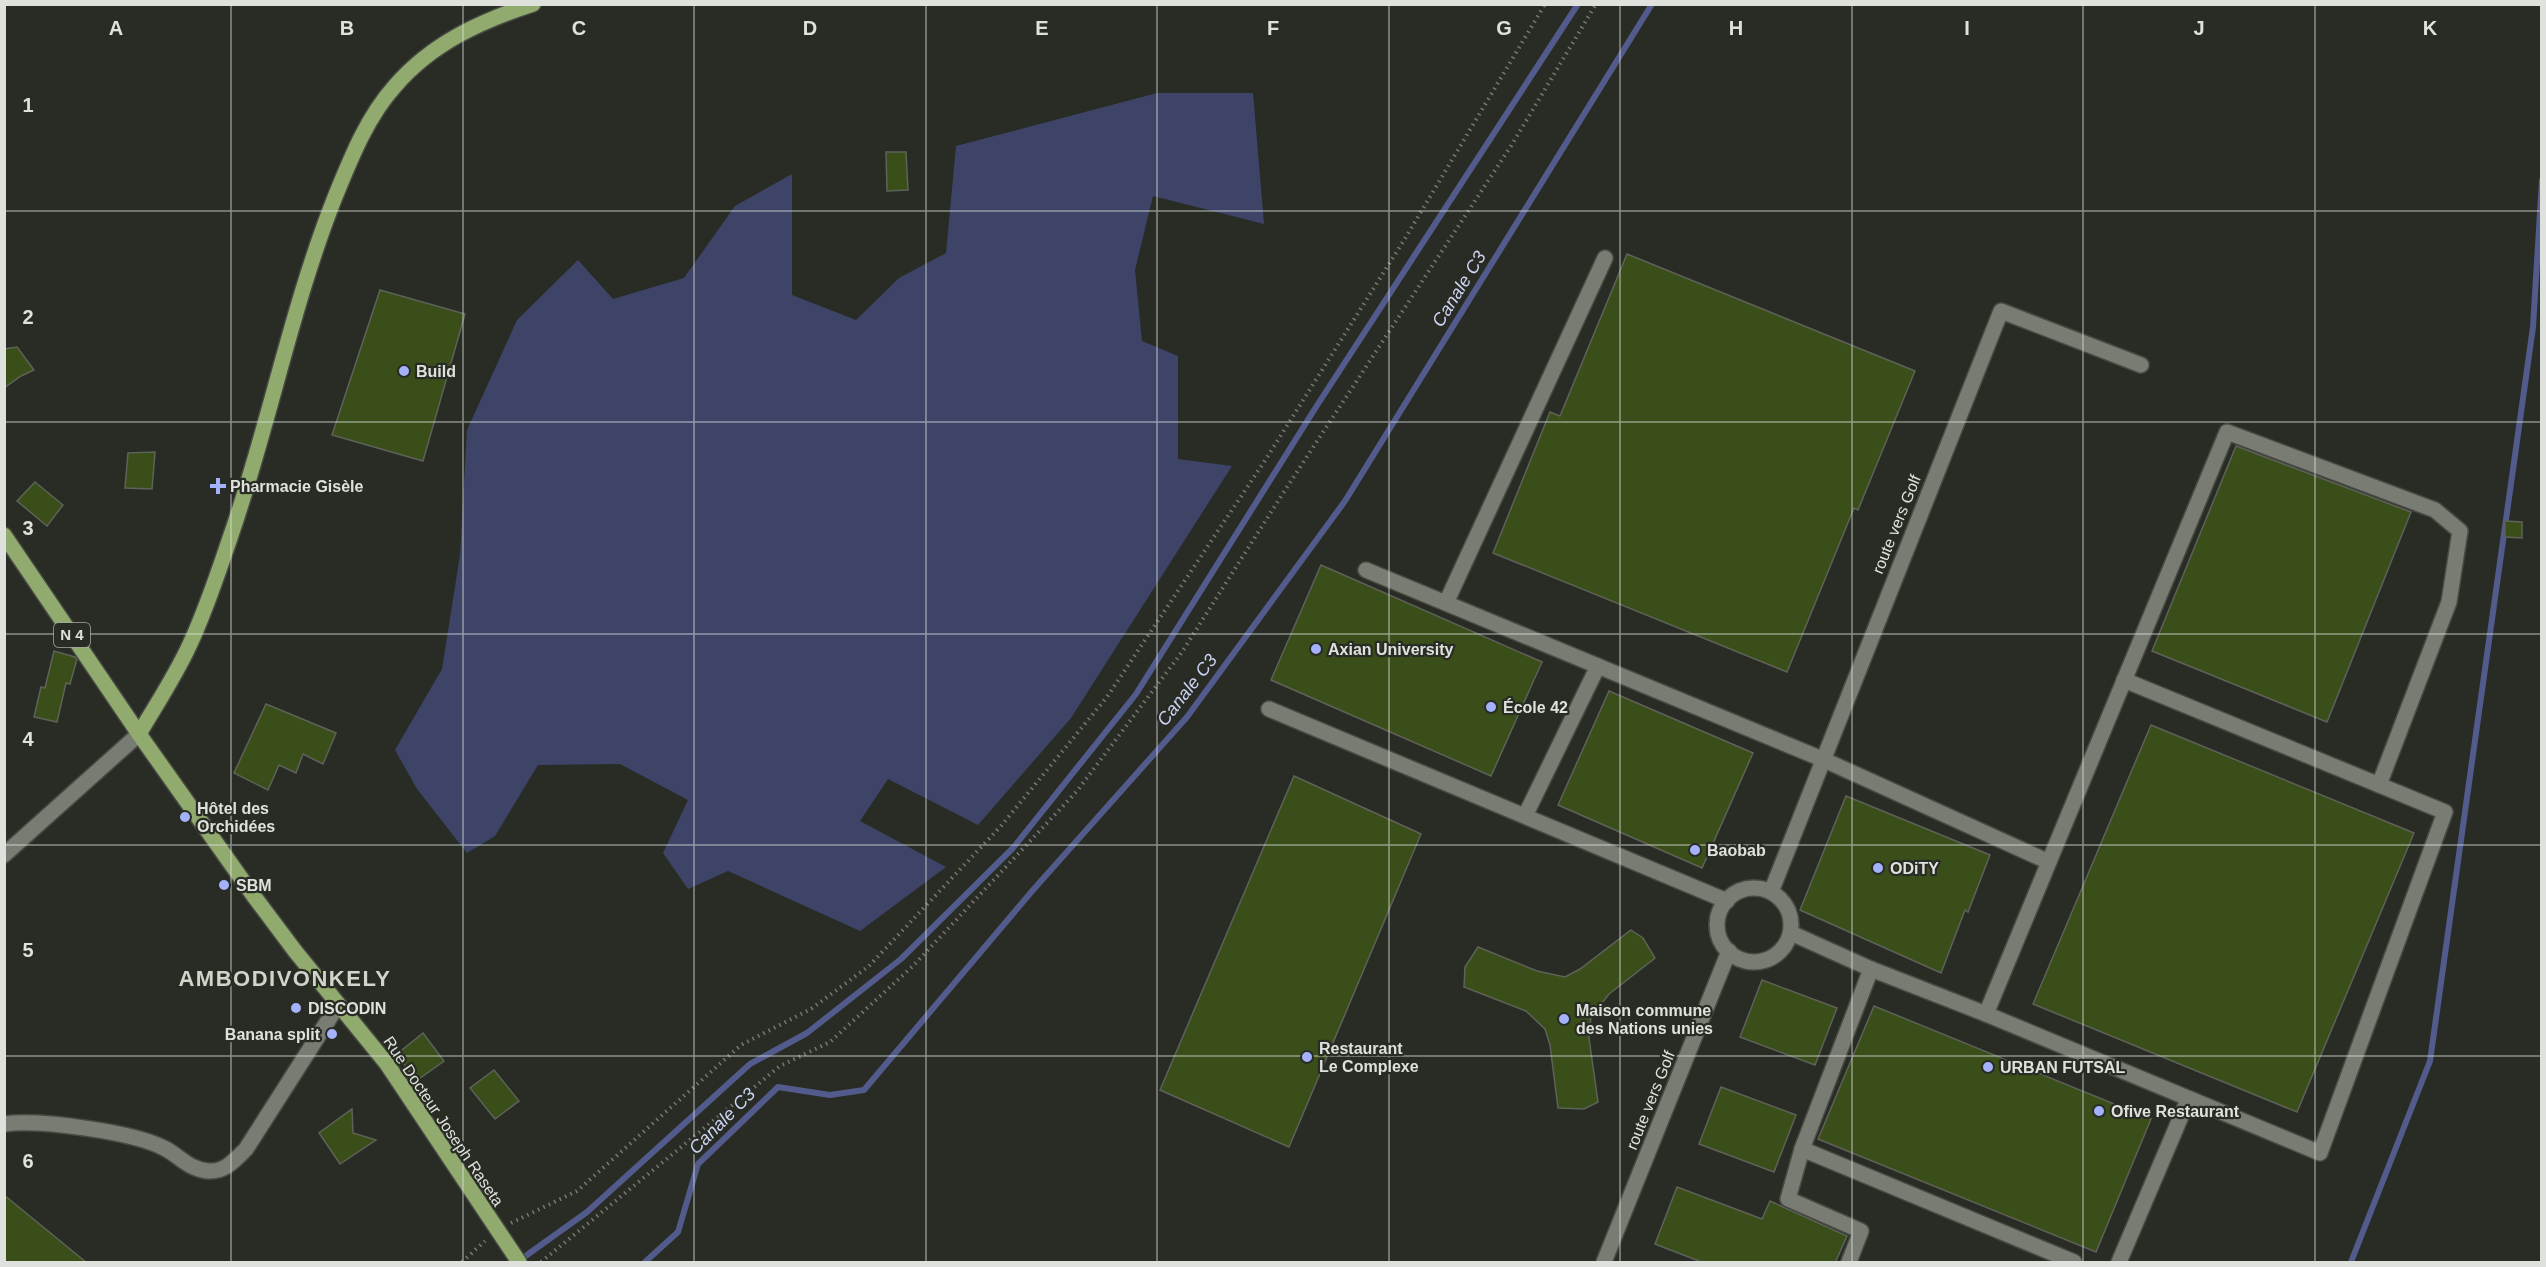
<svg xmlns="http://www.w3.org/2000/svg" width="2546" height="1267" font-family="Arial,sans-serif">
  <style>
    .green { fill: #3e4468 }
    .lines { fill: none; stroke-linecap: round; stroke-linejoin: round }
    .stream { stroke: #525b8c; stroke-width: 6 }
    .building { fill: #3a4e1a; stroke: #5e6259; stroke-width: 1.5 }
    .minor-casing { stroke: #474943; stroke-width: 18 }
    .major-casing { stroke: #474943; stroke-width: 18 }
    .path { stroke: #767972; stroke-width: 4; stroke-dasharray: 1.5 4.5; stroke-linecap: butt }
    .minor { stroke: #787c73; stroke-width: 15 }
    .major { stroke: #91ab6e; stroke-width: 15 }
    .grid { fill: none; stroke: #dfe1dc; stroke-width: 1.5; stroke-opacity: 0.55 }
    .poi-dot { fill: #a4b2fc; stroke: #282c24; stroke-width: 2 }
    .labels { text-anchor: middle; stroke-width: 4.5; stroke-linejoin: round; paint-order: stroke }
    .shield { fill: #282c24; stroke: #a8aba5; stroke-width: 1.5 }
    .shield-label { font-size: 15px; font-weight: bold; fill: #dfe1dc }
    .poi-label { font-size: 16px; font-weight: bold; fill: #dfe1dc; stroke: #282c24; text-anchor: start }
    .street-label { font-size: 16px; fill: #dfe1dc; stroke: #282c24 }
    .water-label { font-size: 18px; font-style: italic; fill: #ccd3f3; stroke: #282c24 }
    .district-label { font-size: 22px; font-weight: bold; letter-spacing: 1.5px; fill: #d0d5cb; stroke: #282c24 }
    .grid-label { font-size: 20px; text-anchor: middle; font-weight: bold; fill: #dfe1dc; stroke: #282c24; stroke-width: 4.5; stroke-linejoin: round; paint-order: stroke }
  </style>
  <rect width="100%" height="100%" fill="#282c24"/>
  <path class="green" d="M1157,93H1253L1264,224L1153,196L1135,270L1142,341L1178,356V459L1232,466L1071,718L978,825L888,779L860,821L946,867L860,931L728,871L688,889L663,853L688,800L620,764L538,765L495,836L467,853L417,789L395,750L442,669L460,555L467,430L517,320L578,260L613,299L684,278L735,206L792,174V295L856,320L899,278L946,253L956,146Z"/>
  <g class="lines">
    <g class="stream">
      <path d="M520,1260L587,1212L750,1064L807,1033L901,959L1013,848L1136,694L1316,407L1578,4"/>
      <path d="M645,1262L678,1232L698,1164L778,1087L830,1095L864,1090L1033,890L1187,717L1345,501L1652,4"/>
      <path d="M2351,1262L2430,1061L2533,327L2542,180"/>
    </g>
  </g>
  <g class="building">
    <path d="M886,152H906L908,190L887,191Z"/>
    <path d="M1627,254L1915,371L1858,510L1854,508L1787,672L1493,553L1550,412L1560,416Z"/>
    <path d="M380,290L465,314L423,461L332,435Z"/>
    <path d="M17,347L34,370L21,376L4,388V349Z"/>
    <path d="M2236,446L2411,512L2327,722L2152,651Z"/>
    <path d="M155,452L152,489L125,488L128,453Z"/>
    <path d="M35,482L63,505L47,526L17,501Z"/>
    <path d="M2505,521L2522,522V538L2505,537Z"/>
    <path d="M1321,565L1542,662L1491,776L1271,680Z"/>
    <path d="M54,651L75,657L77,659L70,684L66,683L57,722L34,717L41,687L45,688Z"/>
    <path d="M1609,691L1753,753L1702,868L1558,805Z"/>
    <path d="M266,704L336,733L323,764L303,754L296,773L279,765L268,790L234,773Z"/>
    <path d="M2151,725L2414,833L2297,1112L2033,1004Z"/>
    <path d="M1294,776L1421,834L1289,1147L1160,1090Z"/>
    <path d="M1846,796L1990,855L1968,912L1965,910L1941,973L1800,910Z"/>
    <path d="M1631,930L1643,938L1655,958L1609,994L1591,1017L1589,1038L1598,1102L1584,1109L1558,1108L1550,1045L1545,1029L1526,1011L1464,987L1465,967L1478,947L1537,971L1565,977L1580,969Z"/>
    <path d="M1762,980L1837,1008L1815,1065L1740,1037Z"/>
    <path d="M1874,1006L2151,1119L2096,1252L1818,1139Z"/>
    <path d="M423,1033L444,1061L416,1081L397,1054Z"/>
    <path d="M494,1070L519,1101L495,1119L470,1088Z"/>
    <path d="M1721,1087L1796,1115L1774,1172L1699,1144Z"/>
    <path d="M352,1109L353,1133L376,1140L340,1164L319,1133Z"/>
    <path d="M1677,1187L1762,1219L1770,1201L1847,1236L1835,1263H1704L1655,1244Z"/>
    <path d="M4,1195L87,1263H4Z"/>
  </g>
  <g class="lines">
    <defs>
      <g id="minor">
        <path d="M1366,570L1822,759L2049,862"/>
        <path d="M1446,603L1605,258"/>
        <path d="M1269,709L1727,901"/>
        <path d="M1525,816L1598,666"/>
        <path d="M4,855L139,734"/>
        <circle cx="1754" cy="925" r="37"/>
        <path d="M1771,892L2001,311L2141,365"/>
        <path d="M1791,933L1871,969L1986,1014L2320,1153L2445,812L2124,680"/>
        <path d="M1986,1014L2227,432L2435,510L2460,531L2449,602L2379,785"/>
        <path d="M4,1124C39,1119 133,1132 164,1148C180,1156 188,1169 208,1171C225,1172 234,1161 246,1149L338,1005"/>
        <path d="M1802,1149L2074,1262"/>
        <path d="M1604,1262L1729,951"/>
        <path d="M1849,1262L1861,1231L1788,1199L1802,1149L1871,969"/>
        <path d="M2119,1262L2188,1100"/>
      </g>
      <g id="major">
        <path d="M4,535L139,734L253,895L295,951L387,1064L519,1262"/>
        <path d="M139,734C156,705 176,675 190,644C206,610 218,573 230,538C269,426 291,308 335,197C351,158 367,117 395,86C432,43 481,21 533,4"/>
      </g>
    </defs>
    <use href="#minor" class="minor-casing"/>
    <use href="#major" class="major-casing"/>
    <g class="path">
      <path d="M511,1223L577,1191L741,1045L811,1009L869,966L1001,826L1107,697L1266,459L1406,237L1545,4"/>
      <path d="M462,1262L485,1241"/>
      <path d="M541,1262L780,1066L830,1042L913,966L1077,791L1182,652L1287,487L1511,146L1596,4"/>
    </g>
    <use href="#minor" class="minor"/>
    <use href="#major" class="major"/>
  </g>
  <path class="grid" d="M231,4V1262M463,4V1262M694,4V1262M926,4V1262M1157,4V1262M1389,4V1262M1620,4V1262M1852,4V1262M2083,4V1262M2315,4V1262M4,211H2542M4,422H2542M4,634H2542M4,845H2542M4,1056H2542"/>
  <g class="poi-dot">
    <circle cx="404" cy="371" r="6"/>
    <path d="M215 477h6v6h6v6h-6v6h-6v-6h-6v-6h6z"/>
    <circle cx="1316" cy="649" r="6"/>
    <circle cx="1491" cy="707" r="6"/>
    <circle cx="185" cy="817" r="6"/>
    <circle cx="1695" cy="850" r="6"/>
    <circle cx="1878" cy="868" r="6"/>
    <circle cx="224" cy="885" r="6"/>
    <circle cx="296" cy="1008" r="6"/>
    <circle cx="1564" cy="1019" r="6"/>
    <circle cx="332" cy="1034" r="6"/>
    <circle cx="1307" cy="1057" r="6"/>
    <circle cx="1988" cy="1067" r="6"/>
    <circle cx="2099" cy="1111" r="6"/>
  </g>
  <g class="labels">
    <rect class="shield" x="54" y="623" width="36" height="24" rx="4.5"/>
    <g class="shield-label">
      <text x="72" y="640">N 4</text>
    </g>
    <g class="poi-label">
      <text x="416" y="377">Build</text>
      <text x="230" y="492">Pharmacie Gisèle</text>
      <text x="1328" y="655">Axian University</text>
      <text x="1503" y="713">École 42</text>
      <text x="197" y="814">Hôtel des<tspan x="197" dy="18">Orchidées</tspan></text>
      <text x="1707" y="856">Baobab</text>
      <text x="1890" y="874">ODiTY</text>
      <text x="236" y="891">SBM</text>
      <text x="308" y="1014">DISCODIN</text>
      <text x="1576" y="1016">Maison commune<tspan x="1576" dy="18">des Nations unies</tspan></text>
      <text x="320" y="1040" text-anchor="end">Banana split</text>
      <text x="1319" y="1054">Restaurant<tspan x="1319" dy="18">Le Complexe</tspan></text>
      <text x="2000" y="1073">URBAN FUTSAL</text>
      <text x="2111" y="1117">Ofive Restaurant</text>
    </g>
    <g class="street-label">
      <text transform="translate(1896 524) rotate(-68)" y="6">route vers Golf</text>
      <text transform="translate(1650 1100) rotate(-68)" y="6">route vers Golf</text>
      <text transform="translate(444 1121) rotate(56)" y="6">Rue Docteur Joseph Raseta</text>
    </g>
    <g class="water-label">
      <text transform="translate(1459 289) rotate(-58)" y="6">Canale C3</text>
      <text transform="translate(1187 690) rotate(-52)" y="6">Canale C3</text>
      <text transform="translate(722 1121) rotate(-45)" y="6">Canale C3</text>
    </g>
    <g class="district-label">
      <text x="285" y="986">AMBODIVONKELY</text>
    </g>
  </g>
  <g class="grid-label">
    <text x="116" y="35">A</text>
    <text x="347" y="35">B</text>
    <text x="579" y="35">C</text>
    <text x="810" y="35">D</text>
    <text x="1042" y="35">E</text>
    <text x="1273" y="35">F</text>
    <text x="1504" y="35">G</text>
    <text x="1736" y="35">H</text>
    <text x="1967" y="35">I</text>
    <text x="2199" y="35">J</text>
    <text x="2430" y="35">K</text>
    <text x="28" y="112">1</text>
    <text x="28" y="324">2</text>
    <text x="28" y="535">3</text>
    <text x="28" y="746">4</text>
    <text x="28" y="957">5</text>
    <text x="28" y="1168">6</text>
  </g>
  <rect width="2546" height="1267" fill="none" stroke="#dfe1dc" stroke-width="12"/>
</svg>
